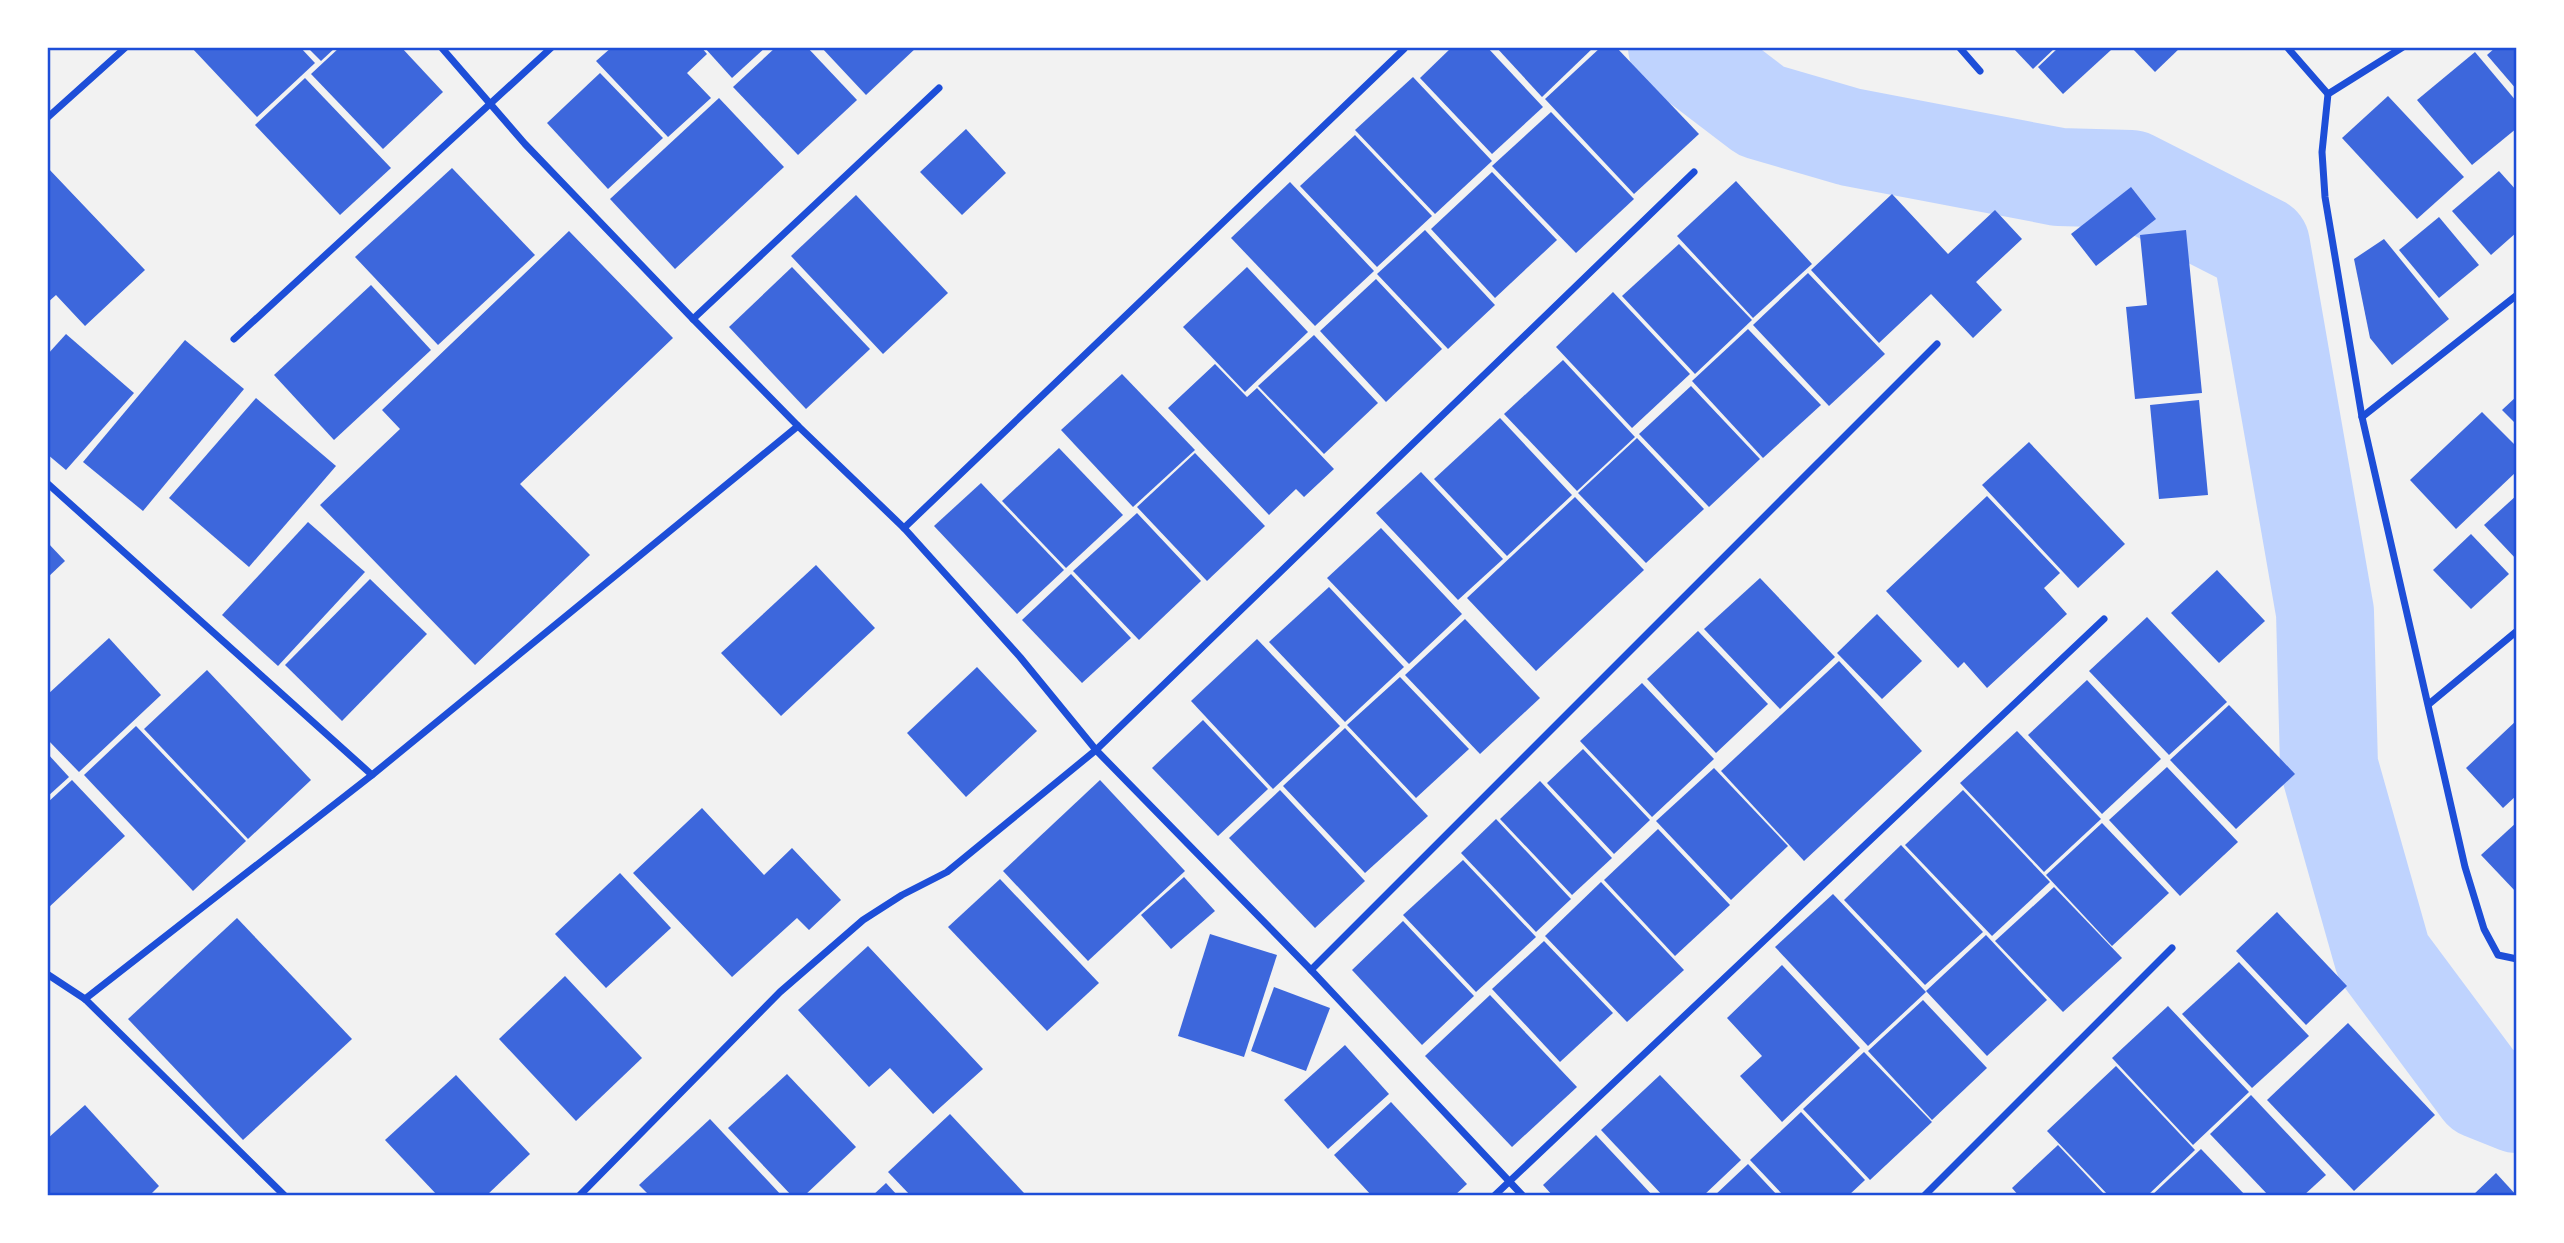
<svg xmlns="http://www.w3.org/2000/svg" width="2564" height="1243" font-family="'Roboto Condensed',sans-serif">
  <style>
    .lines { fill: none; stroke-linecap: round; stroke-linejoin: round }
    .river { stroke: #bfd3fe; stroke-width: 98 }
    .building { fill: #3d67dc }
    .minor { stroke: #1d4ed8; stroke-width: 7 }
    .neatline { fill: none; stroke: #1d4ed8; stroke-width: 2.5 }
  </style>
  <rect width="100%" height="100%" fill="#f2f2f2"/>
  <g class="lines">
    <path class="river" d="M1677,47L1761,111L1850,137L2059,177L2131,179L2261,245L2325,612L2329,766L2383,957L2482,1090L2517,1104"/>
  </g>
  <g class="building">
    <path d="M191,47H300L315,63L257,117Z"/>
    <path d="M307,47H336L321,61Z"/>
    <path d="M340,47H401L443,92L383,149L311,74Z"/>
    <path d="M612,47H701L707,54L687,73L711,98L668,137L596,61Z"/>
    <path d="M704,47H766L732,78Z"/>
    <path d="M776,47H807L857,100L798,155L733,87Z"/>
    <path d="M821,47H917L866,95Z"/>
    <path d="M1452,47H1487L1543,107L1492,154L1420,78Z"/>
    <path d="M1496,47H1594L1542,97Z"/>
    <path d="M1601,47H1616L1699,134L1634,194L1545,99Z"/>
    <path d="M2012,47H2056L2033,69Z"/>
    <path d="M2059,47H2108L2111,50L2063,94L2038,67Z"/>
    <path d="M2131,47H2181L2155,72Z"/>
    <path d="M2496,47H2517V90L2487,55Z"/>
    <path d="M2475,52L2517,102V128L2472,165L2417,100Z"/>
    <path d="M600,73L663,138L608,189L547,123Z"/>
    <path d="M1413,77L1492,161L1435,214L1355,130Z"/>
    <path d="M305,78L391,168L340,215L255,125Z"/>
    <path d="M2388,96L2464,177L2417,219L2342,138Z"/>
    <path d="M719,98L784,167L675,269L610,199Z"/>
    <path d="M1551,112L1634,199L1576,253L1492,166Z"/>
    <path d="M966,129L1006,173L962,215L920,172Z"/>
    <path d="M1355,135L1432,216L1377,267L1300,186Z"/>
    <path d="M47,167L145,270L85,326L56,295L47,303Z"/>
    <path d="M452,168L535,255L438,345L355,257Z"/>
    <path d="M2499,171L2517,191V232L2491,255L2452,211Z"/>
    <path d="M1492,172L1557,240L1495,298L1431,229Z"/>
    <path d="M1736,181L1812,264L1753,318L1677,236Z"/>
    <path d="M1290,182L1374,271L1315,326L1231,238Z"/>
    <path d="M2131,187L2156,219L2096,266L2071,234Z"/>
    <path d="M1892,194L1948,254L1995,210L2022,239L1976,282L2002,310L1973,338L1931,294L1879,343L1811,270Z"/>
    <path d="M856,195L948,293L883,354L791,256Z"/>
    <path d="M2439,217L2479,265L2439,298L2399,250Z"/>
    <path d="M1425,230L1495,305L1448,349L1377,274Z"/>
    <path d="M2186,230L2202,393L2135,399L2126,307L2147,305L2140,235Z"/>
    <path d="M569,231L673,338L520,484L590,555L475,665L320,505L400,429L382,410Z"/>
    <path d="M2384,239L2449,319L2392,365L2370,338L2354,259Z"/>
    <path d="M1679,244L1752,320L1695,374L1622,296Z"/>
    <path d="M792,267L870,349L806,409L729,327Z"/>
    <path d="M1247,267L1308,332L1245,392L1183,327Z"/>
    <path d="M1808,273L1885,354L1829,406L1753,325Z"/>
    <path d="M1376,279L1442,349L1386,402L1320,331Z"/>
    <path d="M371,285L431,350L334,440L274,375Z"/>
    <path d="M1613,292L1690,374L1632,428L1556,347Z"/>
    <path d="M1748,329L1821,405L1763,458L1692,381Z"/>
    <path d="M66,334L134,393L66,470L47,454V355Z"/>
    <path d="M1314,335L1378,403L1324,454L1258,386Z"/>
    <path d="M185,340L244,389L143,511L83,462Z"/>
    <path d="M1563,360L1635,437L1577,491L1504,414Z"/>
    <path d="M1215,364L1247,397L1257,388L1334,469L1304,497L1296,489L1269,515L1168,408Z"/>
    <path d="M1122,374L1195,450L1133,507L1061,430Z"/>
    <path d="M1691,386L1760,459L1709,507L1639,434Z"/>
    <path d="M2517,396V425L2502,410Z"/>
    <path d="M256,398L336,466L249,567L169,498Z"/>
    <path d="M2199,400L2208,495L2159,499L2150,405Z"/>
    <path d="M2482,412L2517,447V471L2456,529L2410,480Z"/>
    <path d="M1500,418L1572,495L1507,556L1434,479Z"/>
    <path d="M1637,438L1704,509L1646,563L1578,493Z"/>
    <path d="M2029,442L2125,544L2078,588L1982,485Z"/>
    <path d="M1059,448L1123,515L1066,568L1002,501Z"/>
    <path d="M1195,453L1265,526L1207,581L1137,507Z"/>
    <path d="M1421,472L1503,559L1458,600L1376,513Z"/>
    <path d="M981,483L1064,570L1017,614L934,526Z"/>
    <path d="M2517,495V560L2484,525Z"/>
    <path d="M1987,496L2060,573L2044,588L2067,614L1987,688L1964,662L1958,668L1886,591Z"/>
    <path d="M1575,497L1644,570L1536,671L1467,598Z"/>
    <path d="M1137,513L1201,581L1139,640L1073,571Z"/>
    <path d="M308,522L365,572L278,666L222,615Z"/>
    <path d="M1381,528L1462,614L1409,664L1327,578Z"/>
    <path d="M2471,534L2509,574L2471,609L2433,570Z"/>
    <path d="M47,542L65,561L47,578Z"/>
    <path d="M816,565L875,628L781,716L721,653Z"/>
    <path d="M2217,570L2265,621L2219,663L2171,613Z"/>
    <path d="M1071,574L1131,638L1082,683L1022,620Z"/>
    <path d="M1760,578L1835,657L1780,709L1704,629Z"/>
    <path d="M370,579L427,634L342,721L285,665Z"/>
    <path d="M1329,587L1404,667L1345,722L1269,642Z"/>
    <path d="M1877,614L1922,661L1882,699L1837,653Z"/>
    <path d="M2147,617L2227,702L2169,755L2089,671Z"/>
    <path d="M1465,619L1540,698L1480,754L1405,675Z"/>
    <path d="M1698,631L1768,704L1716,753L1647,679Z"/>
    <path d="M109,638L161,695L79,772L47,739V695Z"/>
    <path d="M1257,639L1340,726L1273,789L1191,701Z"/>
    <path d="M1839,661L1922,751L1804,861L1721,771Z"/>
    <path d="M977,667L1037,731L966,797L907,733Z"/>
    <path d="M207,670L311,780L248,839L144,729Z"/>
    <path d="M1400,677L1469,749L1416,798L1347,725Z"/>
    <path d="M2087,680L2161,759L2102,814L2028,735Z"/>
    <path d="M1642,683L1714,759L1652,817L1580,741Z"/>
    <path d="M2229,705L2295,774L2236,829L2170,760Z"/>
    <path d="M1203,720L1268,789L1218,836L1152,768Z"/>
    <path d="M2517,720V795L2503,808L2466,768Z"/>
    <path d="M136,726L246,841L193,891L84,775Z"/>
    <path d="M1345,728L1428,816L1365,873L1283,786Z"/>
    <path d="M2017,731L2101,819L2044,872L1960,783Z"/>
    <path d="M1583,749L1650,820L1614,854L1547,783Z"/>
    <path d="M47,753L69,777L47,797Z"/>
    <path d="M2167,767L2238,842L2180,896L2109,820Z"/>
    <path d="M1714,768L1788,846L1731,900L1656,821Z"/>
    <path d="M72,780L125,836L47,909V803Z"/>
    <path d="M1100,780L1185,871L1088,961L1003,871Z"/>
    <path d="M1540,781L1612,858L1572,895L1500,819Z"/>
    <path d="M1280,790L1365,881L1315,928L1229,838Z"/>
    <path d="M1963,790L2050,882L1992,936L1905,845Z"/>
    <path d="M702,808L764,875L792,848L841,900L809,930L797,918L732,977L633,873Z"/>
    <path d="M1496,819L1571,899L1536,932L1461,853Z"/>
    <path d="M2517,822V893L2481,855Z"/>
    <path d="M2102,823L2169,893L2112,946L2046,875Z"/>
    <path d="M1658,829L1730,905L1675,956L1604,880Z"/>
    <path d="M1901,845L1983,932L1925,985L1844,900Z"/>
    <path d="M1463,860L1536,937L1476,992L1403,915Z"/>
    <path d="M620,873L671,928L606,988L555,934Z"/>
    <path d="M1184,877L1215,911L1171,949L1141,915Z"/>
    <path d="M1000,879L1099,983L1047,1031L948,927Z"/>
    <path d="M1601,882L1684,970L1627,1022L1545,936Z"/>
    <path d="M2054,887L2122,958L2063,1012L1995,941Z"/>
    <path d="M1833,894L1926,992L1868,1046L1775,947Z"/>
    <path d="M2277,912L2347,986L2306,1025L2236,951Z"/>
    <path d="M237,918L352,1039L243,1140L128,1019Z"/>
    <path d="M1403,921L1474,996L1422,1045L1352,970Z"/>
    <path d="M1210,934L1277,955L1244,1057L1178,1036Z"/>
    <path d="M1986,935L2047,1000L1987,1056L1926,991Z"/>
    <path d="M1544,941L1613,1013L1560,1062L1492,989Z"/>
    <path d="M868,946L983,1069L933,1114L890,1068L869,1087L798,1010Z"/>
    <path d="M2239,962L2309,1036L2252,1088L2182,1014Z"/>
    <path d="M1782,965L1860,1048L1782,1122L1740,1076L1762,1056L1727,1018Z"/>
    <path d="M565,976L642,1058L576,1121L499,1039Z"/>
    <path d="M1274,987L1330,1008L1306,1071L1251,1051Z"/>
    <path d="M1490,995L1577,1087L1512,1147L1425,1056Z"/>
    <path d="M1923,1000L1987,1068L1932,1120L1868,1051Z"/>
    <path d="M2168,1006L2249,1092L2193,1145L2112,1058Z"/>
    <path d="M2348,1023L2435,1115L2354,1191L2267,1100Z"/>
    <path d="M1345,1045L1389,1094L1328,1149L1284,1100Z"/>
    <path d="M1864,1052L1932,1122L1870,1180L1803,1109Z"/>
    <path d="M2116,1066L2195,1150L2147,1196H2109L2047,1131Z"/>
    <path d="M787,1074L856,1147L804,1196H792L728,1128Z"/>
    <path d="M456,1075L530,1154L486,1196H438L385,1140Z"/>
    <path d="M1660,1075L1741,1160L1703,1196H1663L1601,1130Z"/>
    <path d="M2251,1095L2326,1175L2303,1196H2269L2210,1134Z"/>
    <path d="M1391,1102L1467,1184L1454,1196H1372L1334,1155Z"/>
    <path d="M85,1105L159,1186L149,1196H47V1139Z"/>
    <path d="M1801,1112L1865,1180L1848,1196H1784L1750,1160Z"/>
    <path d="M950,1114L1024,1193L1021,1196H911L888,1172Z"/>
    <path d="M710,1119L782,1196H650L639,1185Z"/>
    <path d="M1596,1135L1653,1196H1553L1543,1185Z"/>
    <path d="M2058,1145L2106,1196H2019L2012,1188Z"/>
    <path d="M2201,1149L2246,1196H2151Z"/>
    <path d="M1748,1164L1778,1196H1714Z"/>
    <path d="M2496,1173L2517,1196H2472Z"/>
    <path d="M886,1183L898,1196H872Z"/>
  </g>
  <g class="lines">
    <g class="minor">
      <path d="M441,47L525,144L693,319L798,426L904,528L1020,657L1096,750L1311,970L1523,1196"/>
      <path d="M1959,47L1980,71"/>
      <path d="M2287,47L2328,94"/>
      <path d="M2403,47L2328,94L2322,152L2325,197L2362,417L2465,867L2484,929L2498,955L2517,959"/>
      <path d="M47,118L126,47"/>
      <path d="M693,319L939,88"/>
      <path d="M234,339L552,47"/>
      <path d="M2362,417L2517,295"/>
      <path d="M47,483L372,775"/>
      <path d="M904,528L1404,49"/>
      <path d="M2429,704L2517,631"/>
      <path d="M1311,970L1937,344"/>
      <path d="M47,974L85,999L285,1196"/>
      <path d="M85,999L372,775L798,426"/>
      <path d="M579,1196L780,992L863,920L902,895L947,872L1096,750L1694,172"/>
      <path d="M1494,1196L2104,619"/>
      <path d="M1924,1196L2172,948"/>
    </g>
  </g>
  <rect width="2564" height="1243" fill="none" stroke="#ffffff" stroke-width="98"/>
  <rect x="49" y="49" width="2466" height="1145" class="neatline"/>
</svg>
